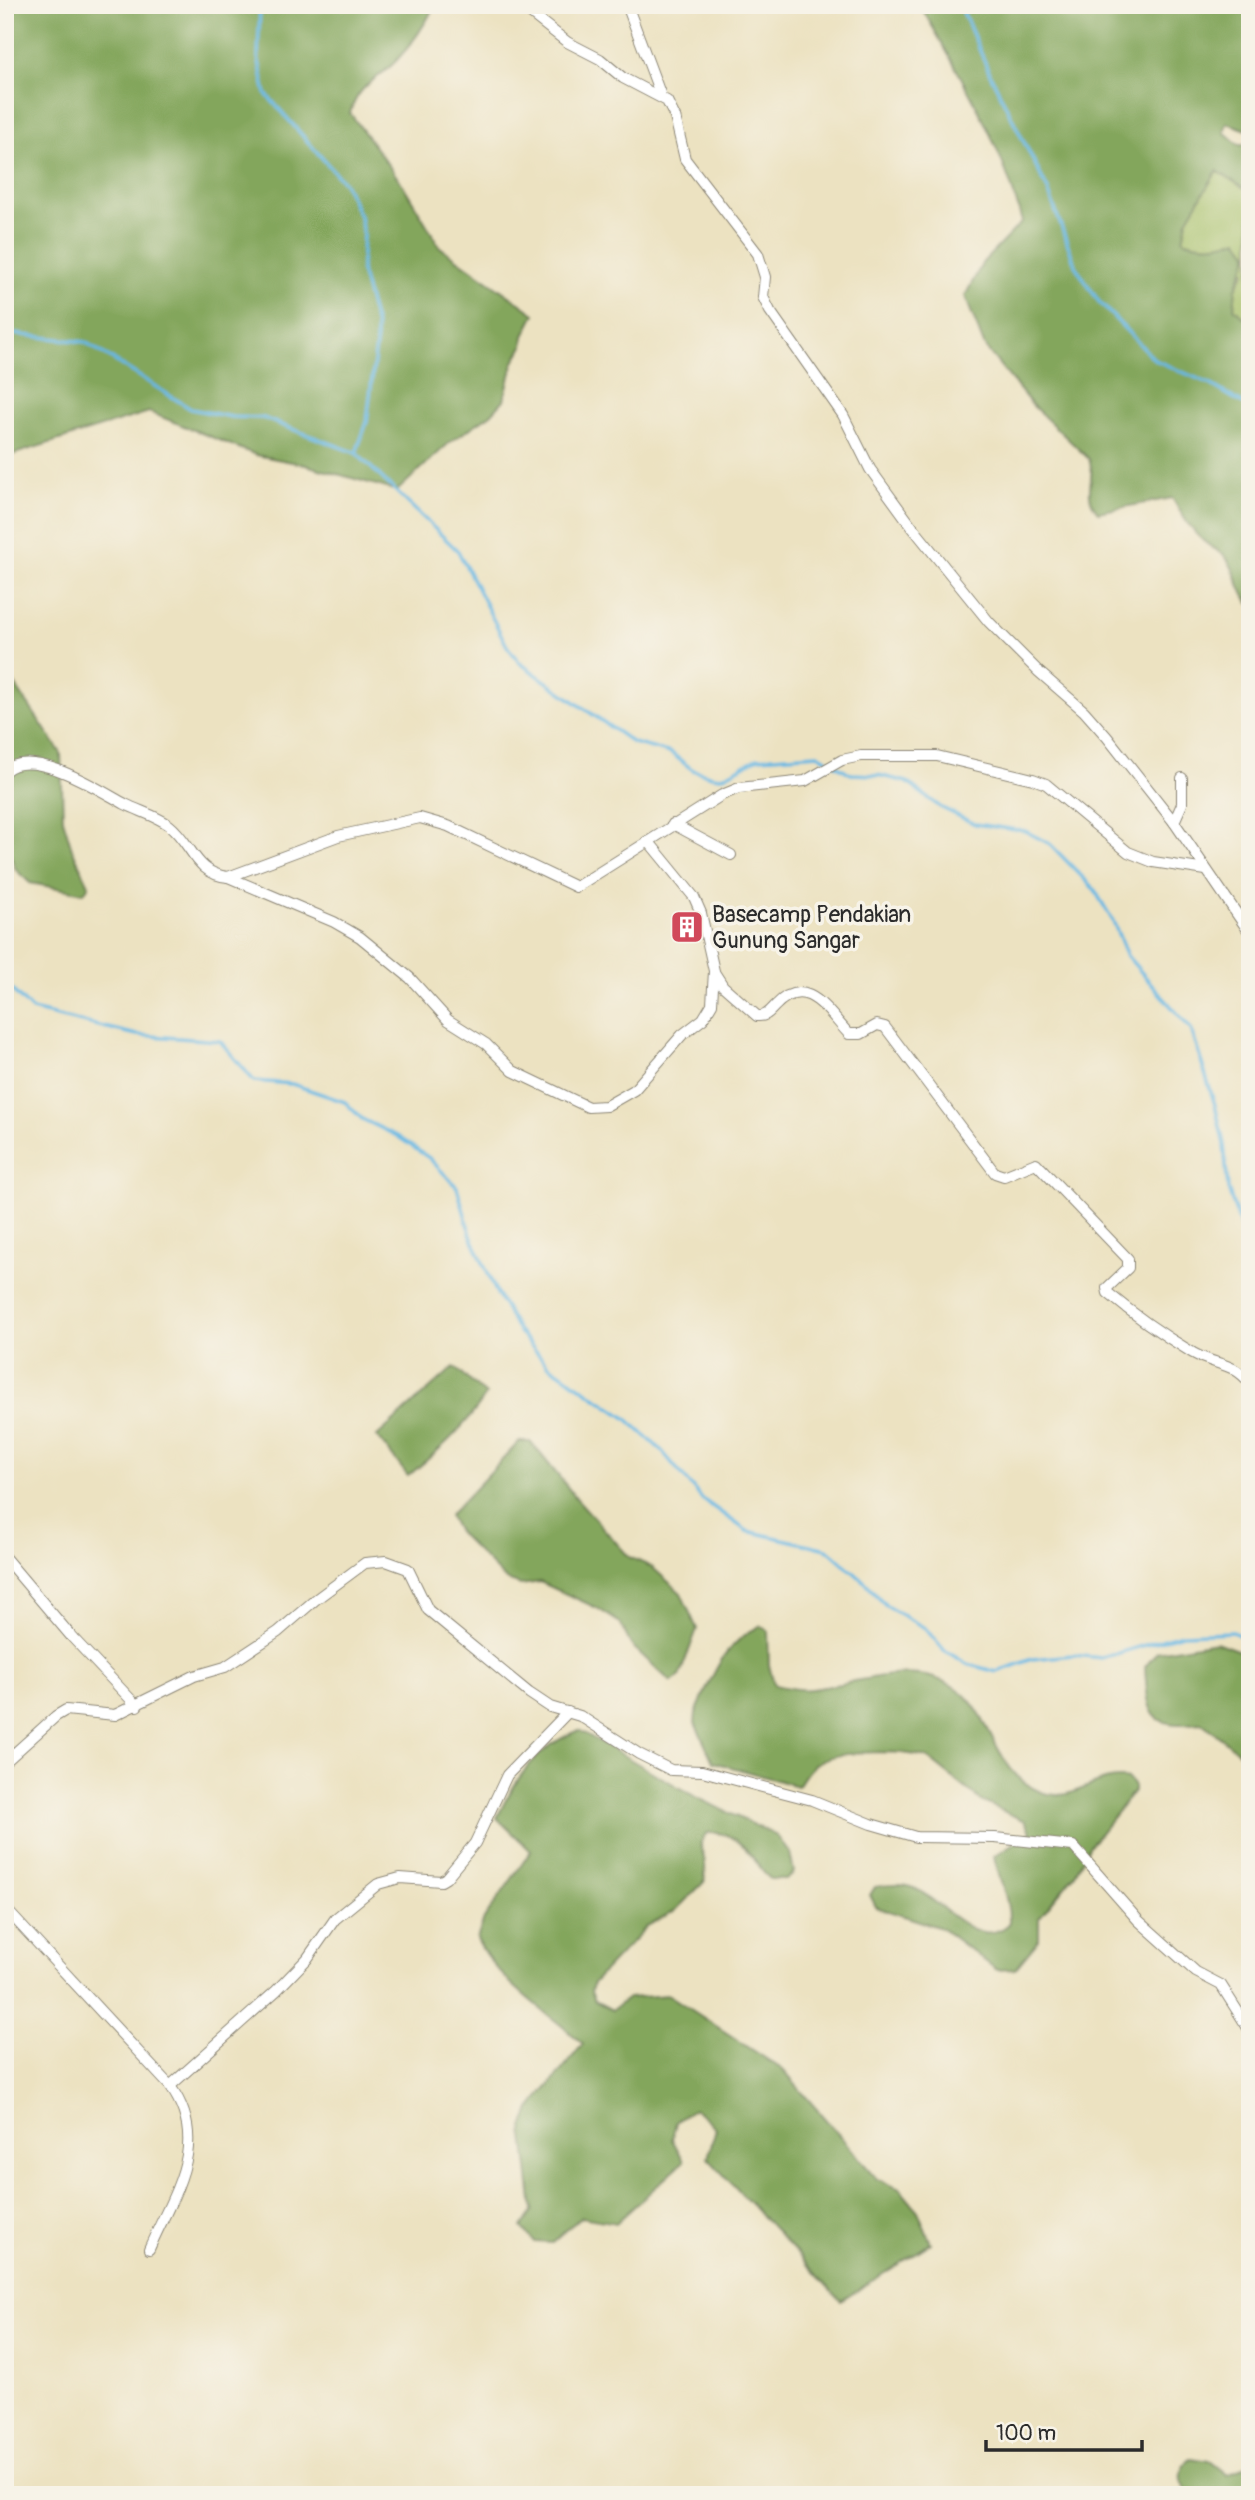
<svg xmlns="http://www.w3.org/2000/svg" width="1255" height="2500" font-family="Pangolin,sans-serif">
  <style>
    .green { fill: #a4bf66; stroke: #687548; stroke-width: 2 }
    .forest { fill: #83a65b; stroke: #576843; stroke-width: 2 }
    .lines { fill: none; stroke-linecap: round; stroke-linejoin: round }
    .stream { stroke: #68b8e3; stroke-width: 3.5 }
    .minor-casing { stroke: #8c8676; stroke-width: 12 }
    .minor { stroke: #fff; stroke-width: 10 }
    .labels { text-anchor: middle; stroke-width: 7; stroke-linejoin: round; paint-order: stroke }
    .poi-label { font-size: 23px; fill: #2b2b2b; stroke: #f7f3e8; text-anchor: start }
  </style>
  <rect width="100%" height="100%" fill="#f7f3e8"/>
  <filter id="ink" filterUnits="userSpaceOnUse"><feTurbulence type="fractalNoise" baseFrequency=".0143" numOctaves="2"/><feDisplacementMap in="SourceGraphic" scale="14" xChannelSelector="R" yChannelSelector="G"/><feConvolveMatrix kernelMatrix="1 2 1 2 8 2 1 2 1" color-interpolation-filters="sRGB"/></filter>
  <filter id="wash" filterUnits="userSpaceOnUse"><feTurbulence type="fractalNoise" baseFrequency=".00686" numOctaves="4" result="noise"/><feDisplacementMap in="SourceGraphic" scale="28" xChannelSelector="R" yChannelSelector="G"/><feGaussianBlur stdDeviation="1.57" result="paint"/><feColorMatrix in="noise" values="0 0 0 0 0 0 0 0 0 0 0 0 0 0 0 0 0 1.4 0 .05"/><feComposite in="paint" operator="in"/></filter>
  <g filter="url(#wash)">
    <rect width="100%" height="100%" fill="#ece2c1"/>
    <path class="green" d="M1217,170L1250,192V323L1234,308L1236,288L1245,272L1221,244L1201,245L1183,240L1187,220Z"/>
    <g class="forest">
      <path d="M5,5H435C425,25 412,44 397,60C376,82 360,82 350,113L403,185L440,247L535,314L524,336L523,346L513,364L504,400L491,414L449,443L397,491L302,464L256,455L149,412L5,457Z"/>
      <path d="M920,5H1250V131L1227,123L1224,132L1239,145H1250V192L1217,171L1187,220L1183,240C1203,247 1219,245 1238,239L1249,254L1236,288L1234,308L1250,323V604C1237,589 1238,571 1224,555C1219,550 1211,548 1206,543C1191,532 1182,514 1172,498L1098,512C1081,492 1097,480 1089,459L1032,405L985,347L965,296L983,262L1022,222C1002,143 960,75 920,5Z"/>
      <path d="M5,670L61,753L63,819L72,849L89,885L84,893L30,883L16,870L5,842Z"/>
      <path d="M454,1367L486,1395C466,1427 437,1452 408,1476L377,1436Z"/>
      <path d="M519,1442H531L577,1499L629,1557L652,1567L681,1593L697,1629L679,1677L671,1682L631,1645L620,1623L597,1608L540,1582L521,1585L506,1580L459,1533L449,1516Z"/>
      <path d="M760,1626L768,1631L769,1665L774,1685C785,1687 799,1691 811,1689C844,1685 893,1669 926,1676C998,1690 982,1767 1041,1792C1073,1805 1097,1772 1128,1779L1134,1786V1791L1090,1845L1075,1874L1039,1918V1940L1015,1969L997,1970L941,1928L876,1907L870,1895L875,1887C888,1885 901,1883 914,1888C941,1899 976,1953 1009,1924C1010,1899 999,1881 994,1856L1031,1833L1025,1821L983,1802L928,1758C904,1750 842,1750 820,1761C810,1766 804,1777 798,1786L713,1762L695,1723L696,1713C712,1677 722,1644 760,1626Z"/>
      <path d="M1216,1642L1250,1655V1761L1202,1723C1150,1728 1148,1718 1145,1667L1157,1652Z"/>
      <path d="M579,1730L696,1797L777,1836L790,1853L794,1872L788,1879H770C751,1859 742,1830 707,1833C698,1843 701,1846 704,1858C706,1865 705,1874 705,1881L676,1910L647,1926L593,1983L591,1992L595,2001L612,2010L628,1998L669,1995L783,2070L877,2179L900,2189L918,2211L931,2243L841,2301L708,2158L716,2128L694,2108L676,2122L672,2139L684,2161L616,2223L581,2217L552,2243L534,2242L522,2227L533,2210L523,2128L530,2109L583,2044C550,2014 495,1979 477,1939L484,1919L531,1851L497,1818C515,1778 538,1746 579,1730Z"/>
      <path d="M1191,2458L1210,2461L1228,2475L1250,2464V2495H1189C1177,2480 1178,2472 1191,2458Z"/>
    </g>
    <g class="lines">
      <g class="stream">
        <path d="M260,5L258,57L266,94L344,183L360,216L363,235L361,271L376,326V345L367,422L356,453L458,551L507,646L520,663L633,743L671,753L693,770L712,776L722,777L758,758L818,754L851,774L878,775L907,782L940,807L975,824L1025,831L1050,844L1094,889L1113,921L1127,956L1191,1029L1215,1105L1224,1144L1228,1189L1250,1254"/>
        <path d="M960,5L990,74L1048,190L1076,267L1099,302L1155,360L1210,384L1250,408"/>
        <path d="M5,333L85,342L191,409L232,417L263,418L356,453"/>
        <path d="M5,983L32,1010L137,1035L220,1041L254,1081L292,1084L345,1102L362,1119L397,1136L429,1158L457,1187L471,1236L497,1294L519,1332L548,1365L626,1418L662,1451L702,1499L747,1531L827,1549L866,1583L886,1606L925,1628L944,1650L967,1664L997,1672L1032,1659L1073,1655L1102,1658L1182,1634L1232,1632L1250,1640"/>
      </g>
    </g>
  </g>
  <g filter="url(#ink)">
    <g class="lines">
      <defs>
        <g id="minor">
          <path d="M520,5L567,42L600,59L623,78L667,101L675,117L685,159L758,254L765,277L763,297L770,311L843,415L870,469L913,528L989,622L1039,672L1084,711L1107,737L1174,822L1250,933"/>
          <path d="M627,5L661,96"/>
          <path d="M5,771C32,746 99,790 125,804C139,811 157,816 169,825C192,843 195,874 228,877L334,922L360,937L410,978L448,1020L486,1044L513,1071L588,1107L606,1106L634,1090L682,1035L703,1019L712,1004L714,971L701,913L694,897L649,842"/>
          <path d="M1174,822L1182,804V778"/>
          <path d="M673,824L731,855"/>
          <path d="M228,877L338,836L420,818L448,826L576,887L722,795L739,788L805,781L842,760L861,756H937L1033,779L1046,784L1128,852L1153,862L1206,870"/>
          <path d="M714,972L723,986L757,1016C766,1017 769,1012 775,1006C806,973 827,1011 849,1034H861L877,1025L885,1027L995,1173L1004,1176L1036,1163L1128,1259V1268L1107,1288L1108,1293C1134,1315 1163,1335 1193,1353C1216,1366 1232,1361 1250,1383"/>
          <path d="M5,1558L71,1636L137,1706"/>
          <path d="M5,1762L56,1716L66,1710L115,1715L194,1676L225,1667L278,1632L315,1600L365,1563L386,1561L408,1569L428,1610L529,1693L550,1707L580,1716L639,1754L671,1770L702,1771L812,1800L871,1824L916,1837L995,1838L1073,1846L1138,1920L1196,1972L1221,1985L1250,2031"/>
          <path d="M5,1908L170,2086C211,2143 174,2192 149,2249"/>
          <path d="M170,2086L276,1991L307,1959L335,1919L378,1884L400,1878L441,1881L446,1878L475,1843L507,1775L568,1712"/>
        </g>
      </defs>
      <use href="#minor" class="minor-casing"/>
      <use href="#minor" class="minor"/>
    </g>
  </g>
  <defs>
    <symbol id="building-square" viewBox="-11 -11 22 22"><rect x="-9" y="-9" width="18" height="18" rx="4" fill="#d1495b" stroke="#f7f3e8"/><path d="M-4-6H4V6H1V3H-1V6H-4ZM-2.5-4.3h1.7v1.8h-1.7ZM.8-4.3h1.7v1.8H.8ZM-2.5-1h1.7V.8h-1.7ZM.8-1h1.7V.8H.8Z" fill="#fff"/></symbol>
  </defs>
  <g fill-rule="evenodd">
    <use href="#building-square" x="668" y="908" width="38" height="38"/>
  </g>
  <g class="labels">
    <g class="poi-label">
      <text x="712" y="922">Basecamp Pendakian<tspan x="712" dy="26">Gunung Sangar</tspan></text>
    </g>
  </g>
  <rect width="1255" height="2500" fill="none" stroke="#f7f3e8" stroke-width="28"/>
  <path d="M986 2440v10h156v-10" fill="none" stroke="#2b2b2b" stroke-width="3.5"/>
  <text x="996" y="2440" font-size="21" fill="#2b2b2b" stroke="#f7f3e8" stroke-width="5" paint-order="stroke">100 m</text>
</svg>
